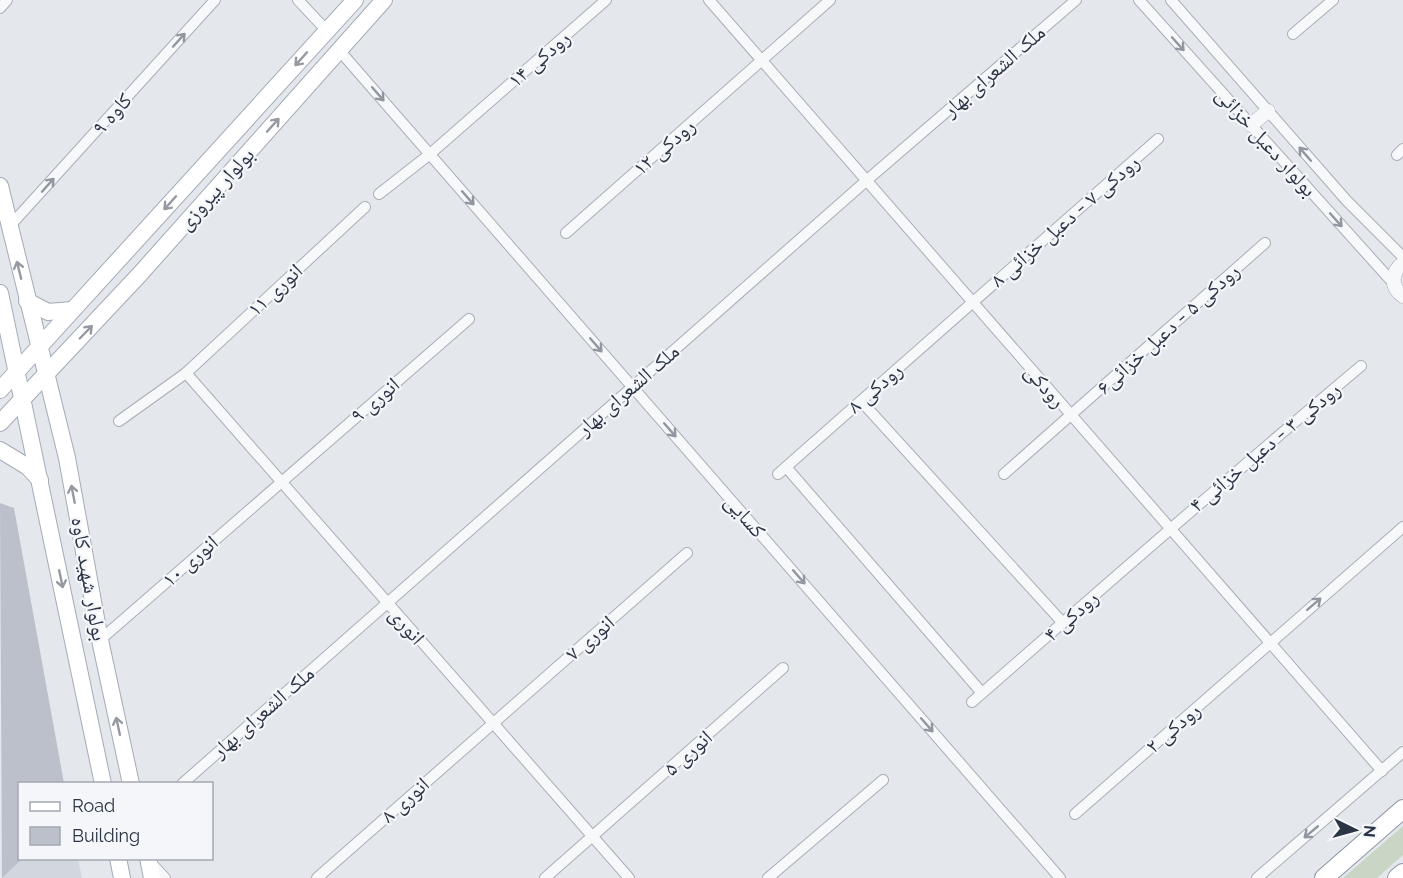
<svg xmlns="http://www.w3.org/2000/svg" width="1403" height="878" font-family="Raleway,'Noto Naskh Arabic',sans-serif">
  <style>
    .built { fill: #d2d6de }
    .green { fill: #c9d6c5 }
    .building { fill: #bbc0ca }
    .lines { fill: none; stroke-linecap: round; stroke-linejoin: round }
    .minor-casing { stroke: #a9aeb7; stroke-width: 12 }
    .tertiary-casing { stroke: #a9aeb7; stroke-width: 15 }
    .primary-casing { stroke: #a3abb8; stroke-width: 18 }
    .trunk-casing { stroke: #8b94a3; stroke-width: 20 }
    .minor { stroke: #f7f8fa; stroke-width: 10 }
    .tertiary { stroke: #f7f8fa; stroke-width: 14 }
    .primary { stroke: #fff; stroke-width: 16 }
    .trunk { stroke: #fff; stroke-width: 18 }
    .oneway { stroke: #9196a0 }
    .oneway2 { stroke: #959aa2 }
    .labels { text-anchor: middle; stroke-width: 4.5; stroke-linejoin: round; paint-order: stroke }
    .street-label { font-size: 21px; fill: #2b3445; stroke: #f4f6f9 }
  </style>
  <rect width="100%" height="100%" fill="#e4e7ec"/>
  <path class="built" d="M23,858L78,859L82,878H2Z"/>
  <path class="green" d="M1403,826V855L1377,878H1343Z"/>
  <path class="building" d="M0,503L14,508L64,783H20V861L2,878Z"/>
  <g class="lines">
    <defs>
      <g id="minor">
        <path d="M298,0L327,31"/>
        <path d="M709,0L1382,771"/>
        <path d="M1139,0L1394,284"/>
        <path d="M1171,0L1347,201L1403,257"/>
        <path d="M0,8L7,0"/>
        <path d="M1293,34L1333,0"/>
        <path d="M339,50L1060,878"/>
        <path d="M1397,155L1403,149"/>
        <path d="M379,194L430,154L606,0"/>
        <path d="M8,228L215,0"/>
        <path d="M566,233L830,0"/>
        <path d="M186,373L629,878"/>
        <path d="M861,401L1063,623"/>
        <path d="M119,421L186,373L365,207"/>
        <path d="M786,467L982,693"/>
        <path d="M778,474L1158,139"/>
        <path d="M1004,474L1265,243"/>
        <path d="M100,640L469,319"/>
        <path d="M972,702C1101,589 1230,476 1361,366"/>
        <path d="M182,784L866,181L1076,0"/>
        <path d="M1075,814L1403,527"/>
        <path d="M150,862L165,878"/>
        <path d="M317,878L687,553"/>
        <path d="M545,878L783,668"/>
        <path d="M768,878L883,780"/>
        <path d="M1257,878L1403,752"/>
      </g>
      <g id="tertiary">
        <path d="M1251,125L1268,111"/>
        <path d="M1403,263C1391,272 1390,287 1403,296"/>
      </g>
      <g id="primary">
        <path d="M0,186L67,458L100,640L131,784"/>
        <path d="M0,293L103,784"/>
        <path d="M27,301L48,312L72,310"/>
        <path d="M0,390L355,0"/>
        <path d="M0,423L140,274L384,0"/>
        <path d="M0,450L28,467L40,480"/>
        <path d="M118,858L122,878"/>
        <path d="M148,858L152,878"/>
      </g>
      <g id="trunk">
        <path d="M1324,878L1403,809"/>
        <path d="M1397,878L1403,873"/>
      </g>
    </defs>
    <use href="#minor" class="minor-casing"/>
    <use href="#tertiary" class="tertiary-casing"/>
    <use href="#primary" class="primary-casing"/>
    <use href="#trunk" class="trunk-casing"/>
    <use href="#minor" class="minor"/>
    <use href="#tertiary" class="tertiary"/>
    <use href="#primary" class="primary"/>
    <use href="#trunk" class="trunk"/>
  </g>
  <defs><path id="oneway-shaft" d="M-6 0H5M1.5-3L5.5 0L1.5 3" fill="none" stroke-width="1.6" stroke-linecap="round" stroke-linejoin="round" transform="scale(1.5)"/></defs>
  <g class="oneway">
    <use href="#oneway-shaft" transform="translate(179 40) rotate(-48)"/>
    <use href="#oneway-shaft" transform="translate(1178 44) rotate(48)"/>
    <use href="#oneway-shaft" transform="translate(378 94) rotate(49)"/>
    <use href="#oneway-shaft" transform="translate(1305 154) rotate(-131)"/>
    <use href="#oneway-shaft" transform="translate(48 185) rotate(-48)"/>
    <use href="#oneway-shaft" transform="translate(468 198) rotate(49)"/>
    <use href="#oneway-shaft" transform="translate(1336 220) rotate(48)"/>
    <use href="#oneway-shaft" transform="translate(596 345) rotate(49)"/>
    <use href="#oneway-shaft" transform="translate(670 430) rotate(49)"/>
    <use href="#oneway-shaft" transform="translate(799 577) rotate(49)"/>
    <use href="#oneway-shaft" transform="translate(1314 604) rotate(-41)"/>
    <use href="#oneway-shaft" transform="translate(927 725) rotate(49)"/>
    <use href="#oneway-shaft" transform="translate(1311 832) rotate(140)"/>
  </g>
  <g class="oneway2">
    <use href="#oneway-shaft" transform="translate(301 59) rotate(132)"/>
    <use href="#oneway-shaft" transform="translate(273 125) rotate(-48)"/>
    <use href="#oneway-shaft" transform="translate(170 203) rotate(132)"/>
    <use href="#oneway-shaft" transform="translate(19 270) rotate(-104)"/>
    <use href="#oneway-shaft" transform="translate(86 332) rotate(-46)"/>
    <use href="#oneway-shaft" transform="translate(73 494) rotate(-101)"/>
    <use href="#oneway-shaft" transform="translate(61 579) rotate(78)"/>
    <use href="#oneway-shaft" transform="translate(118 726) rotate(-102)"/>
  </g>
  <g class="labels">
    <g class="street-label">
      <text transform="translate(539 59) rotate(-41)" y="7">رودکی ۱۴</text>
      <text transform="translate(994 71) rotate(-41)" y="7">ملک الشعرای بهار</text>
      <text transform="translate(112 114) rotate(-48)" y="7">کاوه ۹</text>
      <text transform="translate(1266 142) rotate(48)" y="7">بولوار دعبل خزائی</text>
      <text transform="translate(664 147) rotate(-41)" y="7">رودکی ۱۲</text>
      <text transform="translate(216 189) rotate(-48)" y="7">بولوار پیروزی</text>
      <text transform="translate(1065 221) rotate(-41)" y="7">رودکی ۷ - دعبل خزائی ۸</text>
      <text transform="translate(275 290) rotate(-43)" y="7">انوری ۱۱</text>
      <text transform="translate(1168 329) rotate(-42)" y="7">رودکی ۵ - دعبل خزائی۶</text>
      <text transform="translate(1045 386) rotate(49)" y="7">رودکی</text>
      <text transform="translate(875 388) rotate(-41)" y="7">رودکی ۸</text>
      <text transform="translate(628 390) rotate(-41)" y="7">ملک الشعرای بهار</text>
      <text transform="translate(375 400) rotate(-41)" y="7">انوری ۹</text>
      <text transform="translate(1265 447) rotate(-40)" y="7">رودکی ۳ - دعبل خزائی ۴</text>
      <text transform="translate(745 516) rotate(49)" y="7">کسایی</text>
      <text transform="translate(190 561) rotate(-41)" y="7">انوری ۱۰</text>
      <text transform="translate(89 579) rotate(80)" y="7">بولوار شهید کاوه</text>
      <text transform="translate(1071 616) rotate(-42)" y="7">رودکی ۴</text>
      <text transform="translate(407 626) rotate(49)" y="7">انوری</text>
      <text transform="translate(590 638) rotate(-41)" y="7">انوری ۷</text>
      <text transform="translate(263 712) rotate(-41)" y="7">ملک الشعرای بهار</text>
      <text transform="translate(1173 728) rotate(-41)" y="7">رودکی ۲</text>
      <text transform="translate(688 753) rotate(-42)" y="7">انوری ۵</text>
      <text transform="translate(405 800) rotate(-42)" y="7">انوری ۸</text>
    </g>
  </g>
  <rect x="18" y="782" width="195" height="78" fill="#f4f6f9" stroke="#a4a8b1" stroke-width="1.5"/>
  <rect x="30" y="802" width="30" height="9" fill="#ffffff" stroke="#a4a8b1" stroke-width="1.5"/>
  <text x="72" y="812" font-size="18" fill="#2b3445">Road</text>
  <rect x="30" y="827" width="30" height="18" fill="#bbc0ca" stroke="#a4a8b1" stroke-width="1.5"/>
  <text x="72" y="842" font-size="18" fill="#2b3445">Building</text>
  <g transform="translate(1355 830) rotate(95)" stroke="#f4f6f9" stroke-width="4.5" paint-order="stroke">
  <path d="M0-4.5L10 22L0 15L-10 22Z" fill="#2b3445"/>
  <text y="-9" font-size="16" font-weight="bold" text-anchor="middle" fill="#2b3445">N</text>
  </g>
</svg>
